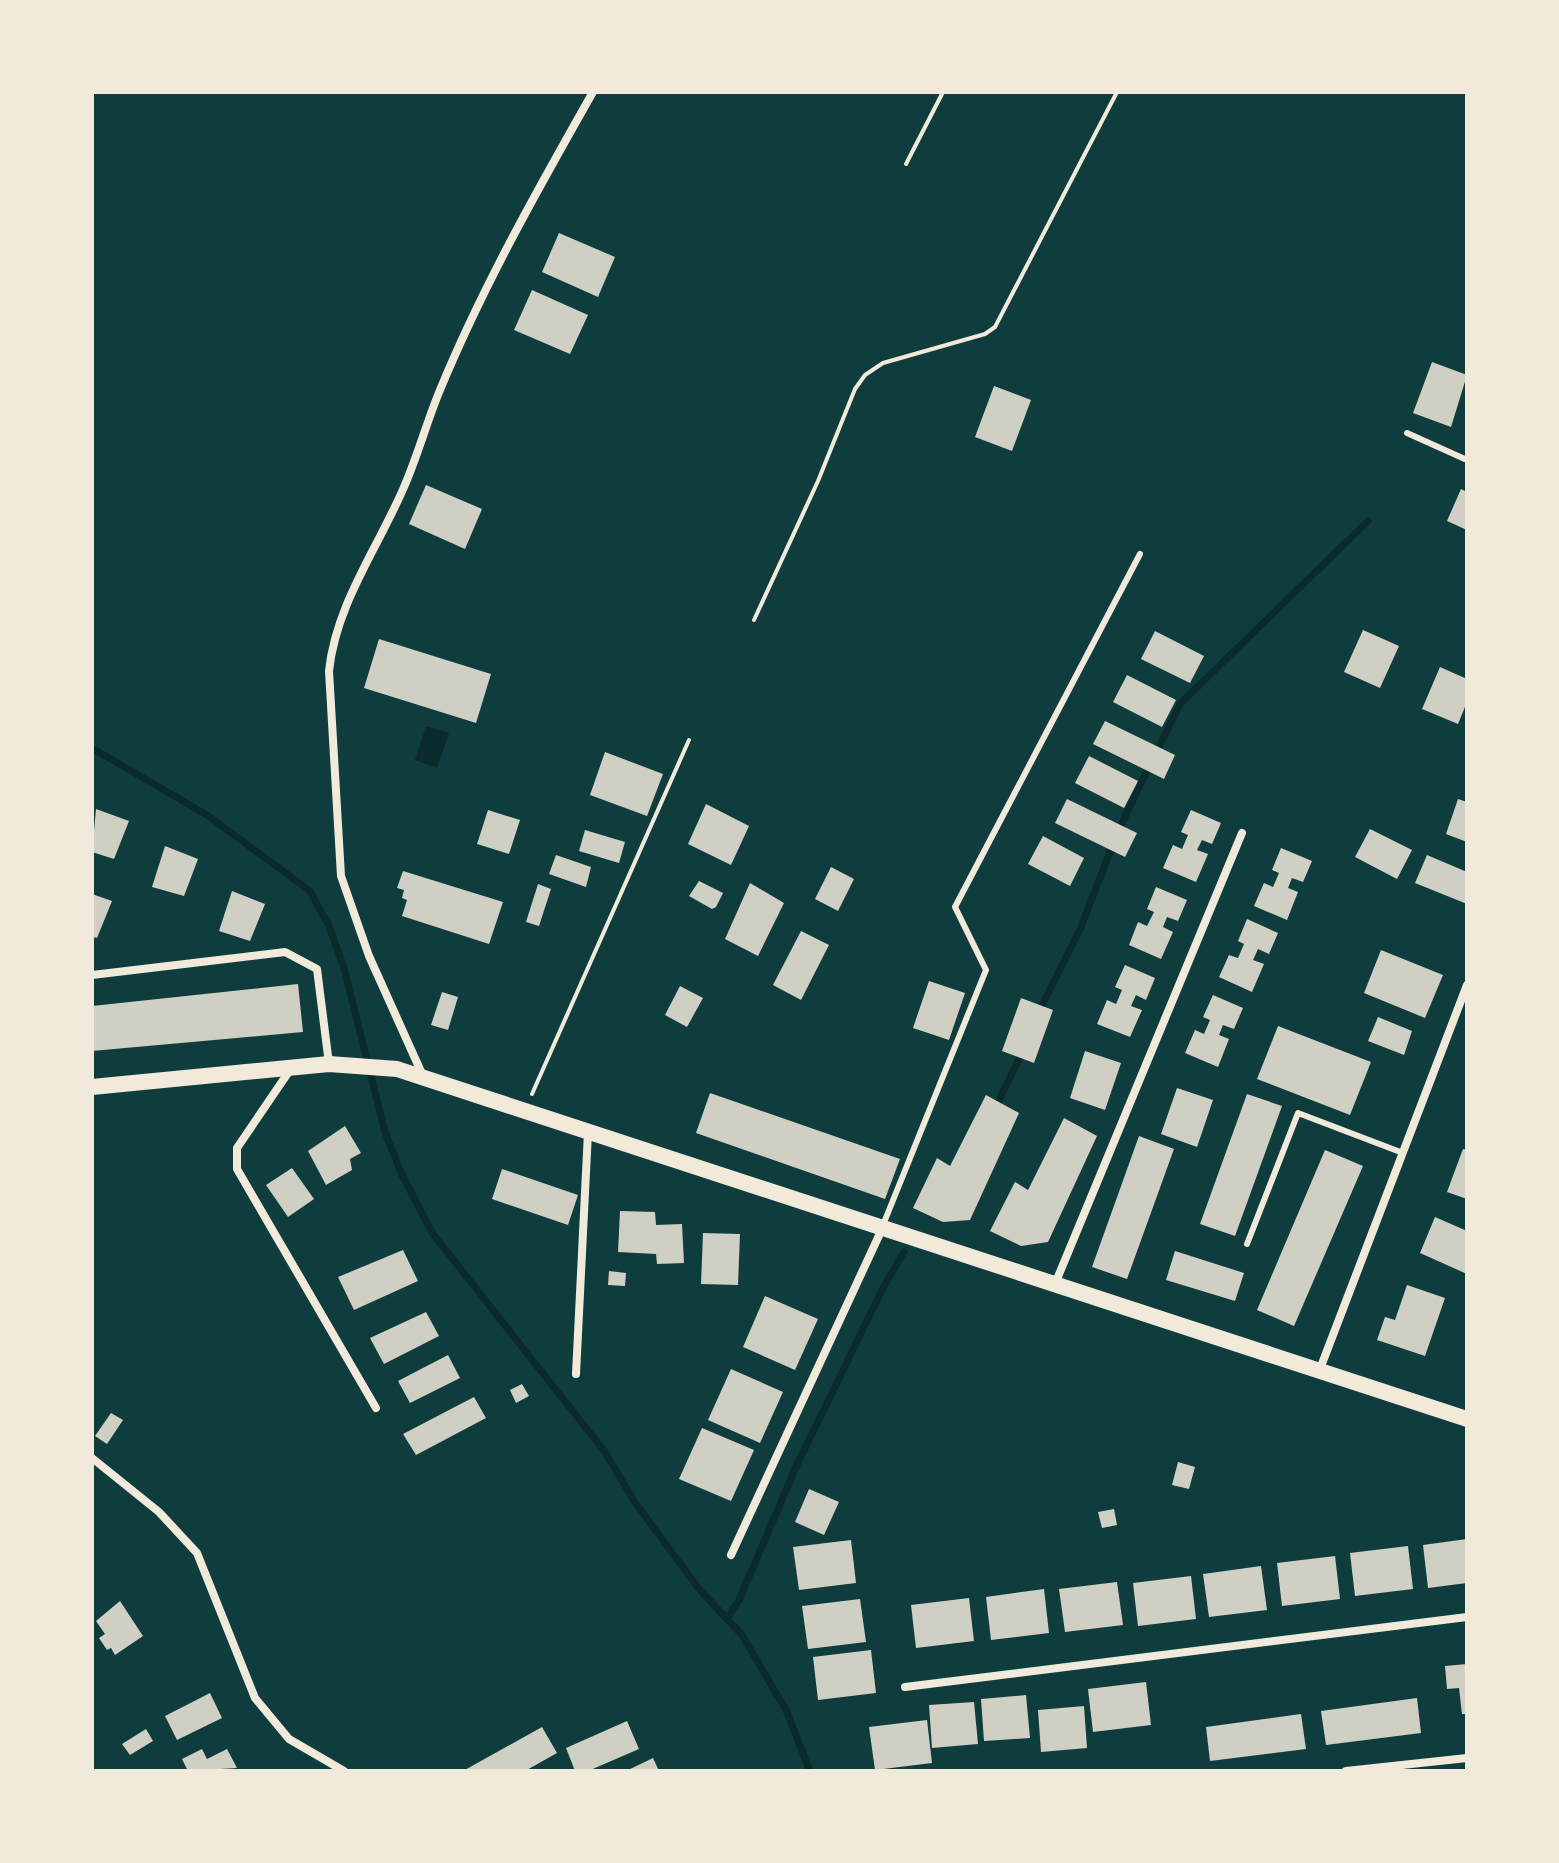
<svg xmlns="http://www.w3.org/2000/svg" width="1559" height="1863" font-family="'Alegreya Sans',sans-serif">
  <style>
    .water { fill: #0a2a2b }
    .lines { fill: none; stroke-linecap: round; stroke-linejoin: round }
    .stream { stroke: #0a2a2b; stroke-width: 7 }
    .building { fill: #cfcfc3 }
    .path { stroke: #f1e9da; stroke-width: 4 }
    .service { stroke: #f1e9da; stroke-width: 6 }
    .minor { stroke: #f1e9da; stroke-width: 8 }
    .secondary { stroke: #f1e9da; stroke-width: 16 }
  </style>
  <rect width="100%" height="100%" fill="#0f3d3e"/>
  <path class="water" d="M426,726L449,733L437,768L415,760Z"/>
  <g class="lines">
    <g class="stream">
      <path d="M92,748L207,815L310,891L329,926L344,968L385,1132L402,1175L433,1234L605,1452L634,1501L699,1589L742,1635L786,1710L810,1771"/>
      <path d="M1156,753L1180,704L1368,521"/>
      <path d="M1118,832L1150,764"/>
      <path d="M1039,1011L1081,927L1113,844"/>
      <path d="M995,1109L1022,1052"/>
      <path d="M727,1619L739,1600L796,1467L884,1286L904,1252"/>
    </g>
  </g>
  <g class="building">
    <path d="M559,233L615,257L598,297L542,272Z"/>
    <path d="M532,290L588,315L570,354L514,330Z"/>
    <path d="M1432,362L1467,375L1451,427L1413,413Z"/>
    <path d="M994,386L1031,400L1012,451L975,437Z"/>
    <path d="M426,485L482,509L465,549L409,524Z"/>
    <path d="M1461,489L1467,492V530L1447,521Z"/>
    <path d="M1363,630L1399,646L1380,688L1344,672Z"/>
    <path d="M1155,631L1204,656L1190,683L1141,659Z"/>
    <path d="M379,639L491,674L476,723L364,688Z"/>
    <path d="M1440,667L1467,679V702L1458,724L1422,709Z"/>
    <path d="M1127,675L1176,700L1162,727L1113,702Z"/>
    <path d="M1105,721L1175,755L1164,779L1093,744Z"/>
    <path d="M605,752L663,774L647,816L590,795Z"/>
    <path d="M1089,756L1138,781L1124,808L1075,783Z"/>
    <path d="M1067,799L1137,833L1125,857L1055,823Z"/>
    <path d="M1458,799L1467,802V842L1446,834Z"/>
    <path d="M706,804L749,826L731,865L688,844Z"/>
    <path d="M96,809L129,821L114,859L92,852Z"/>
    <path d="M488,810L520,820L509,854L477,844Z"/>
    <path d="M1191,810L1221,823L1212,844L1202,840L1197,850L1208,854L1196,882L1163,868L1173,845L1182,849L1188,835L1181,832Z"/>
    <path d="M1370,829L1412,850L1397,879L1355,857Z"/>
    <path d="M585,830L625,842L619,863L579,851Z"/>
    <path d="M1043,836L1084,858L1070,886L1028,864Z"/>
    <path d="M165,846L198,859L184,896L152,887Z"/>
    <path d="M1281,848L1312,861L1303,882L1292,878L1288,888L1298,892L1287,920L1254,906L1264,883L1273,887L1279,873L1272,870Z"/>
    <path d="M556,855L591,867L586,887L549,874Z"/>
    <path d="M1427,855L1467,872V904L1415,883Z"/>
    <path d="M831,867L854,879L838,911L815,899Z"/>
    <path d="M403,871L503,902L489,944L402,916L407,900L402,898L404,890L397,888Z"/>
    <path d="M699,881L723,893L716,907L712,909L689,896Z"/>
    <path d="M750,883L784,903L758,956L725,939Z"/>
    <path d="M538,884L551,889L539,926L526,922Z"/>
    <path d="M1156,887L1187,900L1178,921L1167,917L1163,927L1173,932L1161,959L1129,945L1138,922L1147,926L1154,912L1147,909Z"/>
    <path d="M232,891L265,904L250,941L219,931Z"/>
    <path d="M92,894L112,901L97,938L92,937Z"/>
    <path d="M1247,919L1278,933L1269,954L1258,949L1253,960L1264,964L1252,992L1219,977L1229,955L1238,958L1244,944L1238,941Z"/>
    <path d="M801,931L829,945L801,1000L773,985Z"/>
    <path d="M1381,950L1443,975L1425,1018L1364,993Z"/>
    <path d="M1125,965L1155,978L1146,1000L1136,995L1131,1006L1142,1010L1130,1037L1097,1024L1107,1000L1116,1004L1122,990L1115,987Z"/>
    <path d="M929,981L965,993L949,1040L913,1028Z"/>
    <path d="M298,984L303,1032L92,1051V1006Z"/>
    <path d="M680,986L703,998L687,1027L665,1015Z"/>
    <path d="M442,992L458,997L448,1030L431,1025Z"/>
    <path d="M1213,995L1243,1008L1234,1029L1223,1025L1219,1035L1229,1039L1218,1067L1185,1053L1195,1030L1204,1034L1210,1020L1203,1017Z"/>
    <path d="M1021,998L1053,1010L1034,1063L1002,1051Z"/>
    <path d="M1378,1017L1412,1031L1404,1055L1368,1041Z"/>
    <path d="M1278,1026L1371,1062L1350,1115L1257,1079Z"/>
    <path d="M1085,1051L1121,1063L1105,1110L1070,1098Z"/>
    <path d="M1177,1088L1213,1100L1197,1147L1161,1134Z"/>
    <path d="M710,1093L900,1159L885,1199L696,1133Z"/>
    <path d="M1247,1094L1282,1106L1235,1236L1200,1224Z"/>
    <path d="M986,1095L1019,1113L970,1220L943,1222L913,1208L937,1158L950,1166Z"/>
    <path d="M1064,1118L1097,1136L1048,1242L1021,1246L990,1231L1015,1182L1028,1190Z"/>
    <path d="M345,1126L361,1153L350,1159L352,1170L326,1185L308,1151Z"/>
    <path d="M1139,1136L1174,1149L1127,1279L1092,1267Z"/>
    <path d="M1463,1149L1467,1150V1199L1447,1192Z"/>
    <path d="M1325,1150L1363,1166L1294,1326L1257,1310Z"/>
    <path d="M292,1168L314,1199L288,1217L266,1185Z"/>
    <path d="M502,1169L578,1195L568,1225L492,1199Z"/>
    <path d="M620,1211L655,1212L656,1225L682,1224L684,1263L657,1264L656,1254L618,1252Z"/>
    <path d="M1435,1217L1467,1231V1274L1420,1253Z"/>
    <path d="M703,1233L740,1234L738,1285L701,1284Z"/>
    <path d="M403,1250L418,1281L354,1310L338,1277Z"/>
    <path d="M1175,1251L1244,1273L1235,1301L1166,1280Z"/>
    <path d="M609,1271L626,1273L625,1286L608,1285Z"/>
    <path d="M1407,1285L1445,1298L1425,1356L1377,1340L1385,1317L1395,1320Z"/>
    <path d="M765,1296L818,1319L795,1370L743,1347Z"/>
    <path d="M426,1312L439,1336L384,1364L370,1338Z"/>
    <path d="M448,1355L460,1378L410,1403L398,1381Z"/>
    <path d="M731,1369L783,1392L760,1443L708,1420Z"/>
    <path d="M522,1384L529,1396L516,1403L510,1390Z"/>
    <path d="M474,1397L486,1418L416,1455L403,1434Z"/>
    <path d="M111,1413L123,1420L107,1444L95,1436Z"/>
    <path d="M702,1428L754,1450L731,1501L679,1479Z"/>
    <path d="M1178,1462L1195,1467L1189,1489L1172,1485Z"/>
    <path d="M809,1489L839,1502L824,1535L795,1522Z"/>
    <path d="M1114,1509L1117,1525L1102,1528L1098,1512Z"/>
    <path d="M1467,1539V1583L1428,1588L1423,1545Z"/>
    <path d="M851,1540L856,1583L799,1590L793,1547Z"/>
    <path d="M1408,1546L1413,1589L1355,1596L1350,1553Z"/>
    <path d="M1335,1556L1340,1599L1282,1606L1277,1563Z"/>
    <path d="M1261,1566L1267,1610L1209,1617L1203,1574Z"/>
    <path d="M1191,1576L1196,1619L1138,1626L1133,1583Z"/>
    <path d="M1117,1582L1123,1625L1065,1632L1059,1589Z"/>
    <path d="M1044,1589L1049,1633L991,1640L986,1597Z"/>
    <path d="M969,1598L974,1641L916,1648L911,1605Z"/>
    <path d="M860,1599L866,1642L808,1649L802,1606Z"/>
    <path d="M120,1601L143,1636L115,1655L111,1648L107,1650L99,1638L105,1634L96,1621Z"/>
    <path d="M871,1650L876,1693L818,1700L813,1657Z"/>
    <path d="M1467,1664V1714H1462L1459,1688L1447,1689L1445,1666Z"/>
    <path d="M1146,1682L1151,1725L1093,1732L1088,1689Z"/>
    <path d="M210,1693L222,1718L177,1740L165,1716Z"/>
    <path d="M1026,1695L1030,1738L984,1741L981,1699Z"/>
    <path d="M1417,1698L1421,1733L1326,1745L1321,1711Z"/>
    <path d="M974,1702L978,1744L932,1748L929,1705Z"/>
    <path d="M1084,1706L1087,1748L1041,1752L1038,1710Z"/>
    <path d="M1301,1714L1306,1749L1210,1761L1206,1727Z"/>
    <path d="M927,1720L932,1763L875,1770L869,1727Z"/>
    <path d="M627,1721L639,1749L588,1771H575L566,1748Z"/>
    <path d="M542,1727L557,1753L525,1771H463Z"/>
    <path d="M146,1729L153,1741L130,1755L122,1744Z"/>
    <path d="M202,1749L207,1759L227,1749L237,1768L188,1771L182,1759Z"/>
    <path d="M653,1758L659,1771H626Z"/>
  </g>
  <g class="lines">
    <g class="path">
      <path d="M906,164L943,92"/>
      <path d="M754,620L818,481L855,389L865,375L883,363L985,334L995,327L1117,92"/>
      <path d="M532,1094L689,740"/>
    </g>
    <g class="service">
      <path d="M1407,433L1467,460"/>
      <path d="M883,1225L986,970L955,907L1140,554"/>
      <path d="M1247,1244L1298,1113L1403,1153"/>
    </g>
    <g class="minor">
      <path d="M92,975L285,952L317,969L329,1064"/>
      <path d="M290,1070L237,1148V1169L376,1408"/>
      <path d="M423,1076L369,956L341,876L329,671C336,604 378,548 404,487C418,455 427,421 440,390C483,286 538,189 593,92"/>
      <path d="M1055,1284L1242,833"/>
      <path d="M1320,1369L1467,985"/>
      <path d="M576,1374L588,1132"/>
      <path d="M92,1458L159,1512L197,1553L255,1698L289,1739L344,1771"/>
      <path d="M731,1555L882,1229"/>
      <path d="M905,1687L1467,1617"/>
      <path d="M1346,1771L1467,1758"/>
    </g>
    <path class="secondary" d="M92,1087L329,1064L397,1069L1467,1419"/>
  </g>
  <rect width="1559" height="1863" fill="none" stroke="#f1e9da" stroke-width="188"/>
</svg>
